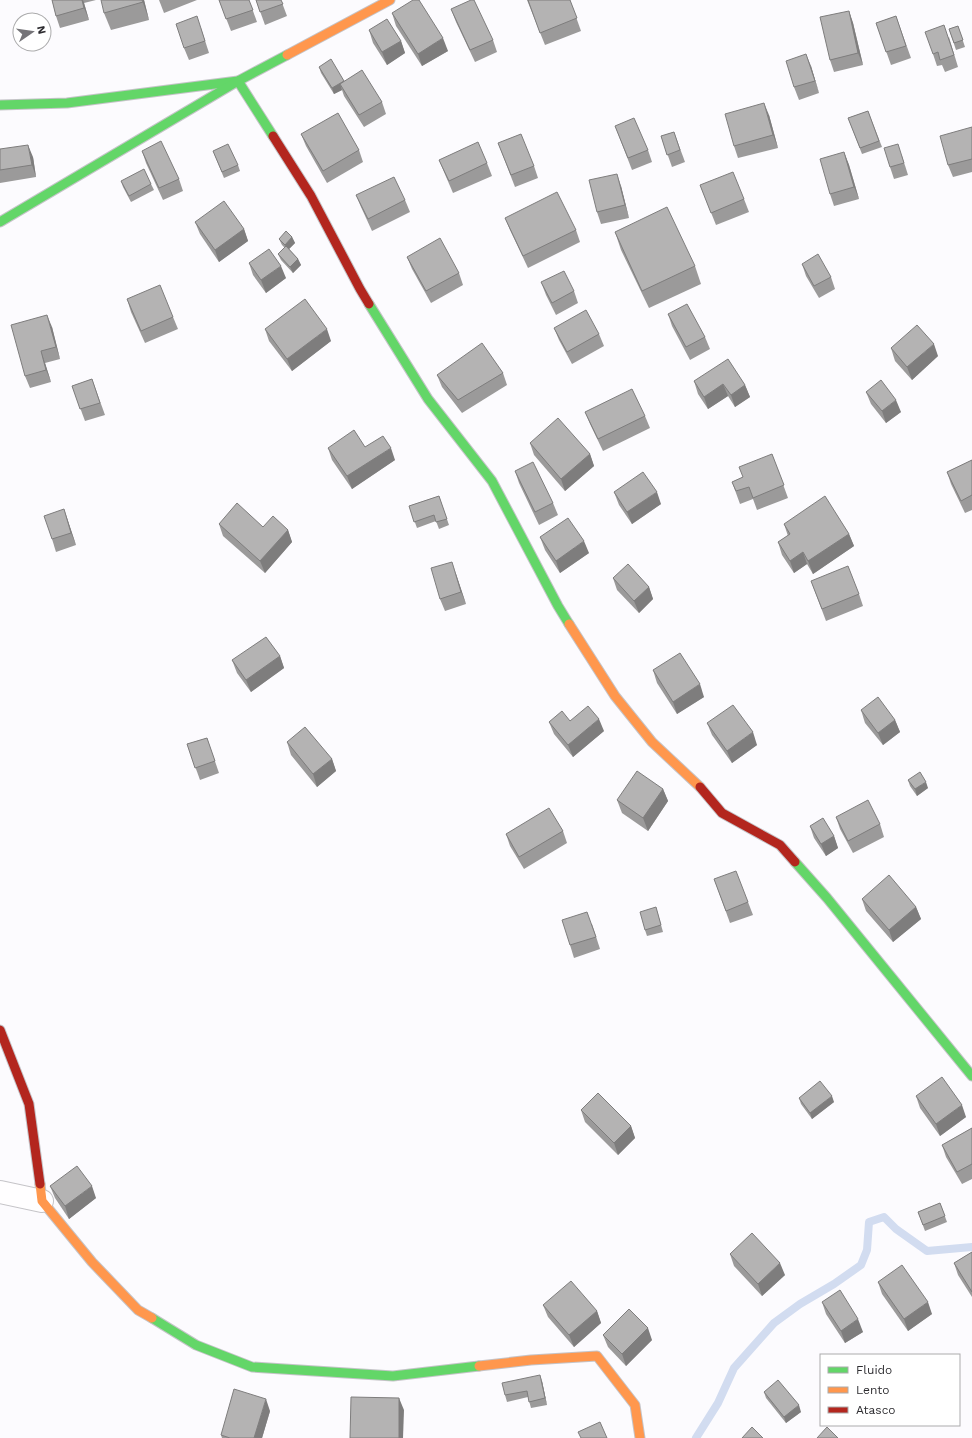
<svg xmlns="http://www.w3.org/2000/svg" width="972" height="1438" font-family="'Work Sans',sans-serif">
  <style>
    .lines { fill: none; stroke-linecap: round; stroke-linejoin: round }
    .stream { stroke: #d2dcf0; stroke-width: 8 }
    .street-casing { stroke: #c5c4c8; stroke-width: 24 }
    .fast-casing { stroke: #c5c4c8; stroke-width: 11 }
    .slow-casing { stroke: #c5c4c8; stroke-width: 11 }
    .jam-casing { stroke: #c5c4c8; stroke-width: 11 }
    .street { stroke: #fffeff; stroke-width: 22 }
    .fast { stroke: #63d668; stroke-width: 9 }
    .slow { stroke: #ff974d; stroke-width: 9 }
    .jam { stroke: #b3261e; stroke-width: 9 }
    .wall { fill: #9b9a9a }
    .shaded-wall { fill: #7e7d7d }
    .building { fill: #b4b3b3; stroke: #7e7d7d }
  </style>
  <rect width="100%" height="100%" fill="#fcfbfe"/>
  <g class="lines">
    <path class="stream" d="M696,1438L718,1403L734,1368L774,1323L800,1304L834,1284L861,1265L867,1250L869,1222L884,1217L896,1229L927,1251L972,1247"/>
    <defs>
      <path id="street" d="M0,1192L42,1201"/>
      <g id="fast">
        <path d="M0,105L67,103L238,81L287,55"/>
        <path d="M0,222L238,81L273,136"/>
        <path d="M369,304L428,399L492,481L558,606L569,624"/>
        <path d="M795,862L827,898L972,1076"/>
        <path d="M152,1318L196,1345L252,1367L393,1376L479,1366"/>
      </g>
      <g id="slow">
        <path d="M287,55L390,0"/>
        <path d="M569,624L615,696L652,742L700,787"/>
        <path d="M40,1184L42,1201L92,1262L138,1310L152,1318"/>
        <path d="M479,1366L531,1360L597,1356L635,1405L640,1438"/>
      </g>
      <g id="jam">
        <path d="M273,136L311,196L360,289L369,304"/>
        <path d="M700,787L722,813L780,845L795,862"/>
        <path d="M0,1030L29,1104L40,1184"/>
      </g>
    </defs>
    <use href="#street" class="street-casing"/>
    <use href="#fast" class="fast-casing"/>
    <use href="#slow" class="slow-casing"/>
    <use href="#jam" class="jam-casing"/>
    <use href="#street" class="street"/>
    <use href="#fast" class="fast"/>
    <use href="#slow" class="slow"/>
    <use href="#jam" class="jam"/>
  </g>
  <g class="wall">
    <path d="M52,0H96L84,3L89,20L60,28L56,16Z"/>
    <path d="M144,0L149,20L111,30L104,13Z"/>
    <path d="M159,0H197L164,13Z"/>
    <path d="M219,0H249L257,22L231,31Z"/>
    <path d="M256,0H281L287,16L265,25Z"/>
    <path d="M527,0H570L581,31L545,45Z"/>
    <path d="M451,9L493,40L497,52L475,62L456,22Z"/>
    <path d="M849,11L853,23L863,65L834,72L830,60Z"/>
    <path d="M392,13L448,51L422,66L396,26Z"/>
    <path d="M896,16L911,58L891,65L876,23Z"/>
    <path d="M958,26L965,47L956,50L949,29Z"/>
    <path d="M201,28L209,53L189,60L184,48Z"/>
    <path d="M369,30L401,41L405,53L387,65L373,43Z"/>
    <path d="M949,37L958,67L945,72L942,65L937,66L933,54Z"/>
    <path d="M811,66L819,93L799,100L794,87Z"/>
    <path d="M319,67L382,102L386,114L364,127L344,96L342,90L334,94L321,73Z"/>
    <path d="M868,111L882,147L862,154L848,118Z"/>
    <path d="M769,115L778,148L738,158L734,146Z"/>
    <path d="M615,126L648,150L652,162L632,170Z"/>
    <path d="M972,127V172L953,177L948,165Z"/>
    <path d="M674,132L685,162L672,167L661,136Z"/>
    <path d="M301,134L359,150L363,162L327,183L306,146Z"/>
    <path d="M498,143L534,166L538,178L515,187Z"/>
    <path d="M0,149L33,157L36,177L0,183Z"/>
    <path d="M142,151L179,179L183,191L163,200L146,163Z"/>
    <path d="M213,151L238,165L240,171L224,178Z"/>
    <path d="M844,152L849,165L859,199L834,206L830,194Z"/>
    <path d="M902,156L908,175L894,179L890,167Z"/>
    <path d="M439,160L487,163L492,176L453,193L444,172Z"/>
    <path d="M121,181L151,184L154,190L131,202L123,187Z"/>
    <path d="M700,185L744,199L749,212L716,225Z"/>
    <path d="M621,186L629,218L601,224L597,212Z"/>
    <path d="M356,195L405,200L410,212L372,231L361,207Z"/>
    <path d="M505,218L576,230L580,242L528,268L510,230Z"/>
    <path d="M195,222L244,229L248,241L219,262L200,234Z"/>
    <path d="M615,232L695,266L701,284L649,308L621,250Z"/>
    <path d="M292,237L295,243L289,249L298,259L301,265L293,273L281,260L278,254L285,248L282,245L279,239Z"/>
    <path d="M407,257L459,273L463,285L431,303L412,269Z"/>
    <path d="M249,263L286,278L266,293L253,275Z"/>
    <path d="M802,264L831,277L835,289L819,298L806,276Z"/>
    <path d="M541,282L574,291L578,303L556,315L546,295Z"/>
    <path d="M127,299L173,317L178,329L145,343L131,312Z"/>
    <path d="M668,314L705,337L710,349L690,360L672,326Z"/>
    <path d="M52,327L60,359L45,363L51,382L30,388L25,376Z"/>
    <path d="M554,328L599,334L604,346L572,364L559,340Z"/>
    <path d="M265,329L331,341L292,371L269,341Z"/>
    <path d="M891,348L938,356L912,380L895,361Z"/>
    <path d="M503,373L507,385L462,413L442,387L437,375Z"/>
    <path d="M92,379L105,415L85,421L72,386Z"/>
    <path d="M694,381L745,385L750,397L735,407L728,396L708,409L698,394Z"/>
    <path d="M866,392L901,412L886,423L871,404Z"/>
    <path d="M585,412L645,416L650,428L603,451L590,424Z"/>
    <path d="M530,443L590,454L594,466L565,491L534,455Z"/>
    <path d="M365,447L395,460L352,489L332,460L328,448Z"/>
    <path d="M772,454L788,498L757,510L753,499L740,504L732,482L743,477Z"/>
    <path d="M972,460V510L965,513L951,484L947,472Z"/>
    <path d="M515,471L553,503L558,515L539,525L519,483Z"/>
    <path d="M614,492L661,504L632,524L619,505Z"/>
    <path d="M439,496L449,525L439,529L436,521L417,528L409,506Z"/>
    <path d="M64,509L76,545L56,552L52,539Z"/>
    <path d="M219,524L263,527L288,530L292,542L265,573L223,536Z"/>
    <path d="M784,524L849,534L854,546L813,574L807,564L794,573L782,555L778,542L788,536Z"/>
    <path d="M540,537L589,553L560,573L545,550Z"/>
    <path d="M456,574L466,604L445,611L440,599Z"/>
    <path d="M613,578L649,587L653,599L639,613L617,590Z"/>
    <path d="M811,581L859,594L863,606L826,621Z"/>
    <path d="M280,656L284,668L251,692L237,673L232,660Z"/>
    <path d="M653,670L704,697L677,714L657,683Z"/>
    <path d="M861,710L895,720L900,732L883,745L865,723Z"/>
    <path d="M570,721L604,731L573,757L554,734L549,722Z"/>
    <path d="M707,723L757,745L732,763L712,735Z"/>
    <path d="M207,738L219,773L200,780L187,744Z"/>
    <path d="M287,742L332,759L336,771L317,787L291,755Z"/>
    <path d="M908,780L928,788L917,796L910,786Z"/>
    <path d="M663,789L668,801L648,831L622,813L617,800Z"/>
    <path d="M836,817L880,824L884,837L853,853L840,829Z"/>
    <path d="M810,826L834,836L838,848L826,856L814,838Z"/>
    <path d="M563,831L567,843L524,869L510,846L506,834Z"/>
    <path d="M714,879L748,902L753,915L730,923Z"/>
    <path d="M862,899L916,907L921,919L893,942L866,911Z"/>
    <path d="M656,907L663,932L647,936L645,930Z"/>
    <path d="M592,924L600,949L574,958L570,945Z"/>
    <path d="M916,1096L966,1117L940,1136L920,1108Z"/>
    <path d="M799,1098L834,1102L812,1119L801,1104Z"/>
    <path d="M581,1110L631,1126L635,1138L618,1155L585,1122Z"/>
    <path d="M972,1128V1179L962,1184L946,1157L942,1145Z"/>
    <path d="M50,1186L96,1198L69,1219L55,1198Z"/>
    <path d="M940,1203L947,1222L925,1231L918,1212Z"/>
    <path d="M972,1252V1297L958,1275L954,1263Z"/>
    <path d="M730,1254L785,1275L762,1296L734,1266Z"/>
    <path d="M878,1282L932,1314L908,1331L882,1294Z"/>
    <path d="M822,1302L863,1332L845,1343L826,1314Z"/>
    <path d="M543,1305L597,1311L601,1323L574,1347L548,1317Z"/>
    <path d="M603,1335L652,1340L626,1366L608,1347Z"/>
    <path d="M542,1381L547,1405L531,1408L528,1397L507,1402L505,1395Z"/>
    <path d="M764,1392L801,1412L786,1423L766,1398Z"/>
    <path d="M270,1411L262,1438H222L221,1435Z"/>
  </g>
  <g class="shaded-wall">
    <path d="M82,0H83L84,3L89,20L84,8Z"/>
    <path d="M142,0H144L149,20Z"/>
    <path d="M849,11L853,23L863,65L858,53Z"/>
    <path d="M443,38L448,51L422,66L418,54Z"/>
    <path d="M401,41L405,53L387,65L382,52Z"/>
    <path d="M806,54L811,66L819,93Z"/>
    <path d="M344,81L340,84L342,90L334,94L332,88Z"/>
    <path d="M764,103L769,115L778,148L773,135Z"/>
    <path d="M28,145L33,157L36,177L32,165Z"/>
    <path d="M844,152L849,165L859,199L854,187Z"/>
    <path d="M617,174L621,186L629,218L625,205Z"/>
    <path d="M244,229L248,241L219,262L215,250Z"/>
    <path d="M292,237L295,243L287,251L285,245Z"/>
    <path d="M298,259L301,265L293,273L290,267Z"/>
    <path d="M281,266L286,278L266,293L261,280Z"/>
    <path d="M47,315L52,327L60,359L56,347Z"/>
    <path d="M327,329L331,341L292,371L287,359Z"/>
    <path d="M934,344L938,356L912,380L907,367Z"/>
    <path d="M41,351L45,363L51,382L46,370Z"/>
    <path d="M723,384L728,396L708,409L704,397Z"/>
    <path d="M745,385L750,397L735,407L731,395Z"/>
    <path d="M896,400L901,412L886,423L882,411Z"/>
    <path d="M391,448L395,460L352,489L347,476Z"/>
    <path d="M590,454L594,466L565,491L561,479Z"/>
    <path d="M657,492L661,504L632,524L627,512Z"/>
    <path d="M64,509L76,545L71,533Z"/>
    <path d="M288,530L292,542L265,573L260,561Z"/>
    <path d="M849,534L854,546L813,574L808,561Z"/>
    <path d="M584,541L589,553L560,573L556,561Z"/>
    <path d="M803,552L807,564L794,573L790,561Z"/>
    <path d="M452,562L466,604L461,592Z"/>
    <path d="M649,587L653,599L639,613L634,601Z"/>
    <path d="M280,656L284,668L251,692L246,680Z"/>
    <path d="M700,684L704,697L677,714L673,702Z"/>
    <path d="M599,719L604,731L573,757L568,745Z"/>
    <path d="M895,720L900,732L883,745L878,733Z"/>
    <path d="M753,732L757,745L732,763L727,751Z"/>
    <path d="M332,759L336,771L317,787L313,774Z"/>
    <path d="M926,782L928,788L917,796L915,789Z"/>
    <path d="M663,789L668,801L648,831L643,818Z"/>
    <path d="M834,836L838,848L826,856L821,844Z"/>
    <path d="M916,907L921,919L893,942L889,930Z"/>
    <path d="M832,1096L834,1102L812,1119L810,1113Z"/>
    <path d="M962,1105L966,1117L940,1136L936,1124Z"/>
    <path d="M631,1126L635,1138L618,1155L614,1143Z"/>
    <path d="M92,1186L96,1198L69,1219L65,1206Z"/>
    <path d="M780,1263L785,1275L762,1296L758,1284Z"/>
    <path d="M928,1302L932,1314L908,1331L904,1319Z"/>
    <path d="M597,1311L601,1323L574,1347L569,1335Z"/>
    <path d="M858,1319L863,1332L845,1343L841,1331Z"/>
    <path d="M648,1328L652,1340L626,1366L622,1354Z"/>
    <path d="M540,1375L542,1381L547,1405L545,1398Z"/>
    <path d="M399,1398L404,1410L403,1438H399Z"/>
    <path d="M266,1399L270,1411L262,1438H254Z"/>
    <path d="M799,1405L801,1412L786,1423L784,1417Z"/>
  </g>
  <g class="building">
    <path d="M52,0H82L84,8L56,16Z"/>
    <path d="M101,0H142L143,2L104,13Z"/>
    <path d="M219,0H249L253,10L226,19Z"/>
    <path d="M256,0H281L283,4L260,12Z"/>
    <path d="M413,0H419L443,38L418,54L392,13Z"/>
    <path d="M471,0H474L493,40L470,50L451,9Z"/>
    <path d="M528,0H570L577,18L540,33Z"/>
    <path d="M849,11L858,53L830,60L820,17Z"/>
    <path d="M197,16L205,41L184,48L176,24Z"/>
    <path d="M896,16L906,46L886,52L876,23Z"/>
    <path d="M387,19L401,41L382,52L369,30Z"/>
    <path d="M944,25L954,55L940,60L938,52L933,54L925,32Z"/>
    <path d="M958,26L963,40L954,43L949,29Z"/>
    <path d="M806,54L815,81L794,87L786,61Z"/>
    <path d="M331,59L344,81L332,88L319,67Z"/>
    <path d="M362,70L382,102L359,115L340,84Z"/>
    <path d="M764,103L773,135L734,146L725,114Z"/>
    <path d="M868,111L879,141L860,148L848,118Z"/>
    <path d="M338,113L359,150L323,171L301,134Z"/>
    <path d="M634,118L648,150L628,158L615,126Z"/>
    <path d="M972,127V159L948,165L940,136Z"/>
    <path d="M674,132L680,150L667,155L661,136Z"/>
    <path d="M521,134L534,166L511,175L498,143Z"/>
    <path d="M161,141L179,179L159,188L142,151Z"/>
    <path d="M478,142L487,163L449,181L439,160Z"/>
    <path d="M228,144L238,165L222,172L213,151Z"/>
    <path d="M898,144L904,163L890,167L884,148Z"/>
    <path d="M28,145L32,165L0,170V149Z"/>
    <path d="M844,152L854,187L830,194L820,159Z"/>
    <path d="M144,169L151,184L129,196L121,181Z"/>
    <path d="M733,172L744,199L711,213L700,185Z"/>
    <path d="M617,174L625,205L597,212L589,180Z"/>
    <path d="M394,177L405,200L368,219L356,195Z"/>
    <path d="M557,192L576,230L523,256L505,218Z"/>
    <path d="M224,201L244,229L215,250L195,222Z"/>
    <path d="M667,207L695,266L642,291L615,232Z"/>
    <path d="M286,231L292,237L285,245L279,239Z"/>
    <path d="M440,238L459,273L426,291L407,257Z"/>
    <path d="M286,246L298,259L290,267L278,254Z"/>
    <path d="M269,249L281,266L261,280L249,263Z"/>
    <path d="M818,254L831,277L814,286L802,264Z"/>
    <path d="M564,271L574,291L552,303L541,282Z"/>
    <path d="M160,285L173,317L141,331L127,299Z"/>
    <path d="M305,299L327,329L287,359L265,329Z"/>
    <path d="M687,304L705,337L686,347L668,314Z"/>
    <path d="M586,310L599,334L567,352L554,328Z"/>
    <path d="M47,315L56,347L41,351L46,370L25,376L11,325Z"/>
    <path d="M917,325L934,344L907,367L891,348Z"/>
    <path d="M482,343L503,373L458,400L437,375Z"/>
    <path d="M728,359L745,385L731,395L723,384L704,397L694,381Z"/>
    <path d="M92,379L100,403L80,409L72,386Z"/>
    <path d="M881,380L896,400L882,411L866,392Z"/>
    <path d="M632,389L645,416L598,439L585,412Z"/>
    <path d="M558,418L590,454L561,479L530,443Z"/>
    <path d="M354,430L365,447L383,436L391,448L347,476L328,448Z"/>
    <path d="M772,454L784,485L753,498L749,487L736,491L732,482L743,477L739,467Z"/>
    <path d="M972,460V495L961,501L947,472Z"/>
    <path d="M533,462L553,503L535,512L515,471Z"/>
    <path d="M643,472L657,492L627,512L614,492Z"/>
    <path d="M439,496L447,519L436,522L434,515L414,522L409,506Z"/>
    <path d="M825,496L849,534L808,561L803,552L790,561L778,542L790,534L784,524Z"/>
    <path d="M237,503L263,527L273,516L288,530L260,561L219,524Z"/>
    <path d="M64,509L71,533L52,539L44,516Z"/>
    <path d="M568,518L584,541L556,561L540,537Z"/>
    <path d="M452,562L461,592L440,599L431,568Z"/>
    <path d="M628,564L649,587L634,601L613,578Z"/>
    <path d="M848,566L859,594L822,609L811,581Z"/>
    <path d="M266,637L280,656L246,680L232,660Z"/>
    <path d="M680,653L700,684L673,702L653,670Z"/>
    <path d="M878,697L895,720L878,733L861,710Z"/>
    <path d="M733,705L753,732L727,751L707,723Z"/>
    <path d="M588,706L599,719L568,745L549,722L562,711L570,721Z"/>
    <path d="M305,727L332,759L313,774L287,742Z"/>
    <path d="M207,738L215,761L195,768L187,744Z"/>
    <path d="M637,771L663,789L643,818L617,800Z"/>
    <path d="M920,772L926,782L915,789L908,780Z"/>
    <path d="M868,800L880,824L848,841L836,817Z"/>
    <path d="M549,808L563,831L519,857L506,834Z"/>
    <path d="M823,818L834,836L821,844L810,826Z"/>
    <path d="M736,871L748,902L726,911L714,879Z"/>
    <path d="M889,875L916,907L889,930L862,899Z"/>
    <path d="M656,907L661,925L645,930L640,912Z"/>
    <path d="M587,912L596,937L570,945L562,920Z"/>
    <path d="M942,1077L962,1105L936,1124L916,1096Z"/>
    <path d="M820,1081L832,1096L810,1113L799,1098Z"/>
    <path d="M598,1093L631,1126L614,1143L581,1110Z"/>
    <path d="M972,1128V1164L957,1172L942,1145Z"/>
    <path d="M77,1166L92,1186L65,1206L50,1186Z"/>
    <path d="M940,1203L945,1216L923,1225L918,1212Z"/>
    <path d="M752,1233L780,1263L758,1284L730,1254Z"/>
    <path d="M972,1252V1292L954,1263Z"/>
    <path d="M902,1265L928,1302L904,1319L878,1282Z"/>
    <path d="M571,1281L597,1311L569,1335L543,1305Z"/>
    <path d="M840,1290L858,1319L841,1331L822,1302Z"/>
    <path d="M629,1309L648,1328L622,1354L603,1335Z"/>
    <path d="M540,1375L545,1398L529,1402L527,1391L505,1395L502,1383Z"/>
    <path d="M778,1380L799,1405L784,1417L764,1392Z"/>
    <path d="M234,1389L266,1399L254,1438H230L221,1435Z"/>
    <path d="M351,1397L399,1398V1438H350Z"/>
    <path d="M600,1422L607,1438H581L578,1432Z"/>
    <path d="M752,1427L763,1438H742Z"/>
    <path d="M827,1427L838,1438H817Z"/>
  </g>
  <rect x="820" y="1354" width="140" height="72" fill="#ffffff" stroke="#ababac"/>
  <rect x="828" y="1367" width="20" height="6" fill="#63d668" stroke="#ababac"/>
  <text x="856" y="1374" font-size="12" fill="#2d2c30">Fluido</text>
  <rect x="828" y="1387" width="20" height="6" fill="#ff974d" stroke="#ababac"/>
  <text x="856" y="1394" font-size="12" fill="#2d2c30">Lento</text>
  <rect x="828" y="1407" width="20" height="6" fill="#b3261e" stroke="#ababac"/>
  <text x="856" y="1414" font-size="12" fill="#2d2c30">Atasco</text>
  <g transform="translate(32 32) rotate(77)"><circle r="19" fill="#ffffff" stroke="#ababac"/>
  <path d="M0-3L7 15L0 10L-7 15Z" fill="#757478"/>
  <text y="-6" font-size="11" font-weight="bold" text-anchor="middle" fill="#2d2c30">N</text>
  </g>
</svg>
